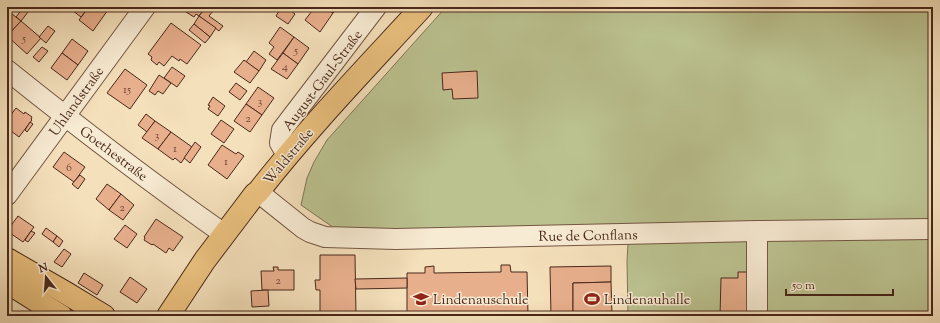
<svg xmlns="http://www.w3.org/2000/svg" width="940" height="323" font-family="'Sorts Mill Goudy',serif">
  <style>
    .green { fill: #bbc290; stroke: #827555 }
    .building { fill: #e8af8d; stroke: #49281a }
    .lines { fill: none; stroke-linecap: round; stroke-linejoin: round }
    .minor-casing { stroke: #745642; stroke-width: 22 }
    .major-casing { stroke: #49281a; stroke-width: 24 }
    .minor { stroke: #f8ebd3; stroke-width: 20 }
    .major { stroke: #eac07e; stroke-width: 22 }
    .labels { text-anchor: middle; stroke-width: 3; stroke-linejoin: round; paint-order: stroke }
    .number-label { font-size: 12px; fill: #714a37 }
    .street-label { font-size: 14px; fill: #49281a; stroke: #f8ebd3 }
    .poi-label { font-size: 14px; fill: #49281a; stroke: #f8ebd3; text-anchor: start }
  </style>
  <rect width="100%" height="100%" fill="#f4e0bb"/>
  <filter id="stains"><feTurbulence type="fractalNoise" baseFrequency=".005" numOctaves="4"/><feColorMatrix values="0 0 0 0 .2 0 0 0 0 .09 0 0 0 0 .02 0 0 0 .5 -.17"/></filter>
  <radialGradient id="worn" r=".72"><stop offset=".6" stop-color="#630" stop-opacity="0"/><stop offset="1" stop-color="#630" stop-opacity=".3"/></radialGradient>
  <path class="green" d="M446,7H933V316H628L627,261L629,228L337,230L301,205L307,178L314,162L327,140Z"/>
  <g class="building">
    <path d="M68,7H89L81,17Z"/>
    <path d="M89,7H110L93,31L79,20Z"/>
    <path d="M184,7H206L199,16L196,14L194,17L186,12L188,9Z"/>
    <path d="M206,7L213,11L209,16L223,26L219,31L199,16Z"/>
    <path d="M273,7H287V8L295,14L288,24L276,16L279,11Z"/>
    <path d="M315,7H325L333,13L320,32L305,20Z"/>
    <path d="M325,7H338L333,13Z"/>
    <path d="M23,8L28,12L21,21L16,17Z"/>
    <path d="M7,10L21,21L7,36Z"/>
    <path d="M199,16L216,28L210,37L194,24Z"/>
    <path d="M21,21L41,38L27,54L7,36Z"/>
    <path d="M171,23L201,45L187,64L180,59L179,61L172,56L164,66L159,62L157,65L151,60L152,57L148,54Z"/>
    <path d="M194,24L210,37L205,43L189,30Z"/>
    <path d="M48,26L55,31L46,43L39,37Z"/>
    <path d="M280,27L294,37L277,60L269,54L274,47L269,43Z"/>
    <path d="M294,37L309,48L298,64L283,53Z"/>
    <path d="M72,39L88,51L78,65L62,53Z"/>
    <path d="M42,47L48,51L39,62L33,57Z"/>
    <path d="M254,51L266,60L259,71L246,62Z"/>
    <path d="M62,53L78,65L67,80L51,68Z"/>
    <path d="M283,53L298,64L287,79L271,69Z"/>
    <path d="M244,60L259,71L250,83L234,72Z"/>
    <path d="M172,67L185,76L177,87L164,78Z"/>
    <path d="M125,69L147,85L130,109L107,93Z"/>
    <path d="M477,71L478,98L453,99L452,89L443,90L442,73Z"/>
    <path d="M159,75L171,83L163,94L158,91L155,95L149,91Z"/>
    <path d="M236,83L247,91L240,100L229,92Z"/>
    <path d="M258,87L274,98L262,115L246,104Z"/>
    <path d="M213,97L225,106L218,116L208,109L210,106L208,105Z"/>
    <path d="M246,104L262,115L250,132L234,121Z"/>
    <path d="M16,108L24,114L25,112L32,117L31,119L32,120L19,137L11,131L8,134L7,133V120Z"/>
    <path d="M146,114L155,121L147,132L138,125Z"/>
    <path d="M221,120L234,129L224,143L211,134Z"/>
    <path d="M155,121L171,132L158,149L142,138Z"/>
    <path d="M30,122L33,124L27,132L25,130Z"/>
    <path d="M171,132L192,147L181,163L175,158L173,160L158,149Z"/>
    <path d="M195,142L201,147L190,163L184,158Z"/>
    <path d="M222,145L236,154L238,152L244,156L227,179L208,165Z"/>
    <path d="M64,152L85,167L74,182L53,167Z"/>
    <path d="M80,175L85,179L78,189L72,184Z"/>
    <path d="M107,184L121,194L109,210L96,199Z"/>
    <path d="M121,194L134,205L123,220L109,210Z"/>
    <path d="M18,216L34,227L23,242L7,231Z"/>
    <path d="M156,219L183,237L173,251L169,248L166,253L153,244L152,245L144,240L145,238L144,237Z"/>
    <path d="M125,225L137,234L127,248L114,239Z"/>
    <path d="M46,228L57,236L53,242L42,234Z"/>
    <path d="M31,231L35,233L28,242L25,240Z"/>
    <path d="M57,236L63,241L59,247L53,242Z"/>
    <path d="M64,249L71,254L62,267L54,262Z"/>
    <path d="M320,255H355L356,316H320V290H316L315,280H320Z"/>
    <path d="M501,265H510L511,272H527L528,316H407V273H425V267L434,266V273L501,272Z"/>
    <path d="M611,266V282L573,283V316H551L550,267Z"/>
    <path d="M273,267H278V270H294V290H262L261,271H274Z"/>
    <path d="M738,272H750L749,316H720L721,278H738Z"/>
    <path d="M84,273L103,285L97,295L78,283Z"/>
    <path d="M130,277L147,289L137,303L120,292Z"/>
    <path d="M407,278V288L356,289L355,279Z"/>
    <path d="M611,282L612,316H573V283Z"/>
    <path d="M268,290L269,306L252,307L251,291Z"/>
  </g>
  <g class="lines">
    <defs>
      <g id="minor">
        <path d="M7,70C78,127 150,182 224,234"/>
        <path d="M287,155L280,143L282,130L376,7"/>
        <path d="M258,192L303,228L310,232L325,237L396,239L757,231L933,229"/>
        <path d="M7,195L145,7"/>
        <path d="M757,231V316"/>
      </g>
      <g id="major">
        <path d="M7,259L66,293L104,316"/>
        <path d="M7,282L61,316"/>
        <path d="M168,316L205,260L255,194L258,192C309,127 366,68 422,7"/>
      </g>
    </defs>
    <use href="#minor" class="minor-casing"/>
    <use href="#major" class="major-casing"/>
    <use href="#minor" class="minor"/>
    <use href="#major" class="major"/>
  </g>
  <defs>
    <symbol id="school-bare" viewBox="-9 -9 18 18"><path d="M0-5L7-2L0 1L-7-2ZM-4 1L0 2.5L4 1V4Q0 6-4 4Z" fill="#8f2418" stroke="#f8ebd3" stroke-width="2.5" paint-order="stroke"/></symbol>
    <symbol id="stadium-bare" viewBox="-9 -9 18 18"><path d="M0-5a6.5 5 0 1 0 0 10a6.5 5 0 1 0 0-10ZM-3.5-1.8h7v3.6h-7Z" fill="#8f2418" stroke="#f8ebd3" stroke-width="2.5" paint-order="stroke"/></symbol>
  </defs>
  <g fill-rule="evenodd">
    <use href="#school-bare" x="410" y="288" width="22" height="22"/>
    <use href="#stadium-bare" x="581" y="288" width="22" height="22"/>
  </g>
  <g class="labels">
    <g class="number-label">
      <text x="24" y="42">5</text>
      <text x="296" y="54">5</text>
      <text x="285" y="70">4</text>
      <text x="127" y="93">15</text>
      <text x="260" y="105">3</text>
      <text x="248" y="122">2</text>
      <text x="157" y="139">3</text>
      <text x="175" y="152">1</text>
      <text x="226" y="165">1</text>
      <text x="69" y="171">6</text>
      <text x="122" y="211">2</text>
      <text x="278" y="284">2</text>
    </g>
    <g class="street-label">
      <text transform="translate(322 80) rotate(-53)" y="5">August-Gaul-Straße</text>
      <text transform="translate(76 101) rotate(-54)" y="5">Uhlandstraße</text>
      <text transform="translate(114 153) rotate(37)" y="5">Goethestraße</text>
      <text transform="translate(288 156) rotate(-50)" y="5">Waldstraße</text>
      <text transform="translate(588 235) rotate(-1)" y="5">Rue de Conflans</text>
    </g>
    <g class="poi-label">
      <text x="433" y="304">Lindenauschule</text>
      <text x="604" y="304">Lindenauhalle</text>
    </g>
  </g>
  <rect width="940" height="323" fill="none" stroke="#f4e0bb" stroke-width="24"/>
  <rect x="8" y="8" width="924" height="307" fill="none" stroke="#49281a" stroke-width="2"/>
  <rect x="12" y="12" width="916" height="299" fill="none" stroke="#49281a"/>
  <g transform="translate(46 277) rotate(343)" stroke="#f8ebd3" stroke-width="3" paint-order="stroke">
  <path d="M0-3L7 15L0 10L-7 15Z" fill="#49281a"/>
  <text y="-6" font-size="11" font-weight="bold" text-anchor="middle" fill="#49281a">N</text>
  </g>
  <path d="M786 289v6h107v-6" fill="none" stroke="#49281a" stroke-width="2"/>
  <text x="792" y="289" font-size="12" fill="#49281a" stroke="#f8ebd3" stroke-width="3" paint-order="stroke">50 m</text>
  <rect width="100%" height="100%" filter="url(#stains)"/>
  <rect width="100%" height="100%" fill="url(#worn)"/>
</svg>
